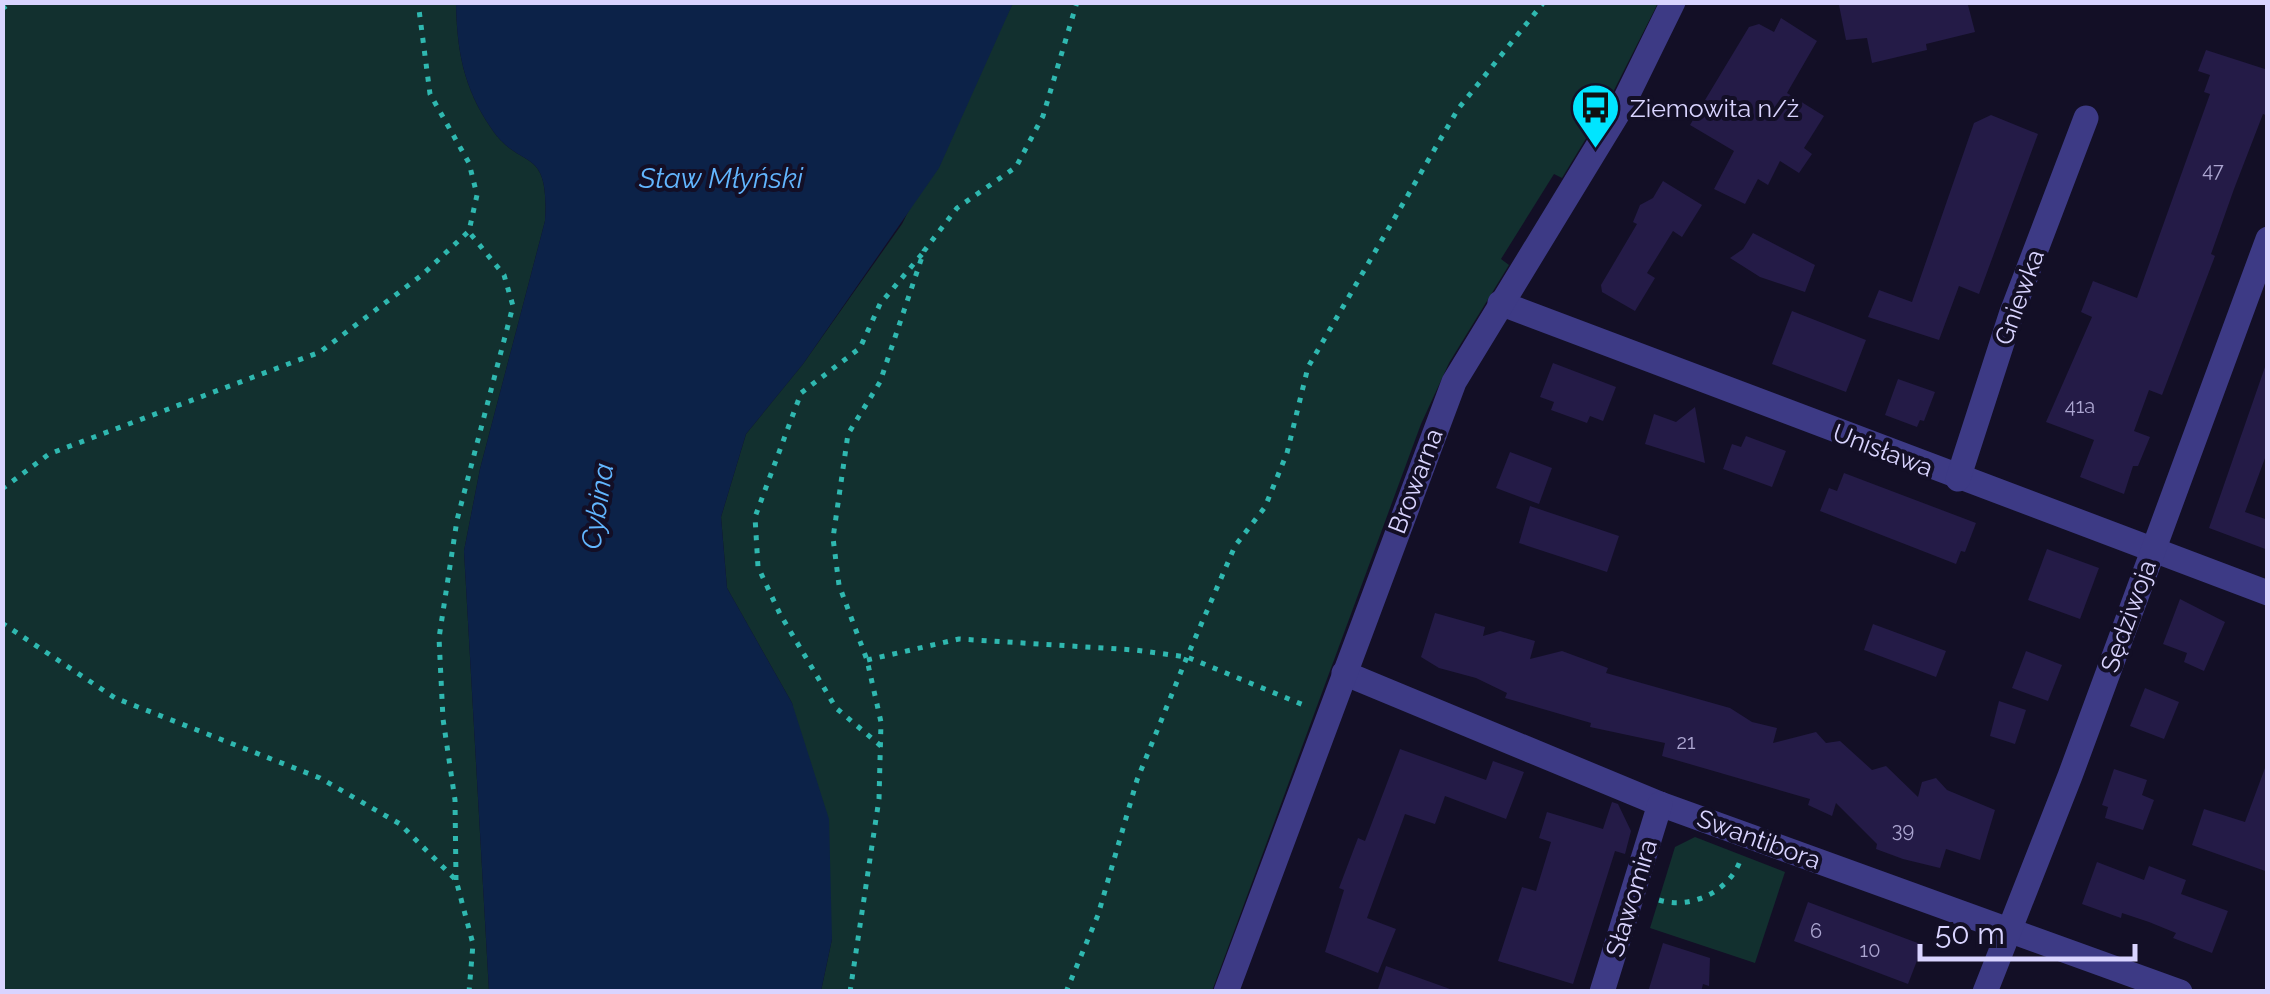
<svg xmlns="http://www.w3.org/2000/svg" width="2270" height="994" font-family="Raleway,sans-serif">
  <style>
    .green { fill: #12302f }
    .water { fill: #0c2248 }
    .building { fill: #241b47 }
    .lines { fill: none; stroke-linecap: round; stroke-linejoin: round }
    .path { stroke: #2fb8b0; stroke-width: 5; stroke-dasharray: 5 8; stroke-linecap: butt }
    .minor { stroke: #3d3a85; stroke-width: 25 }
    .labels { text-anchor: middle; stroke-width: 8; stroke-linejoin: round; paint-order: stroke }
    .number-label { font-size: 20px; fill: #aca6d1 }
    .poi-label { font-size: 25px; fill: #d9d4ff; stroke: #130f26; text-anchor: start }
    .street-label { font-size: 25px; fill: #d9d4ff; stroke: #130f26 }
    .water-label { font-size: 28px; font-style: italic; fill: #62b6ff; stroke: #130f26 }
  </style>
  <rect width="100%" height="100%" fill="#130f26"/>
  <g class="green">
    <path d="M2,3H456C457,50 463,87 491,128C520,172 550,143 545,221L480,469L464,551L489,991H3Z"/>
    <path d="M1013,3H1658L1607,104L1562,178L1554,174L1501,259L1509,265L1449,363L1421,424L1212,991H821L832,939L792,703L727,588L721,517L746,434L803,364L902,224Z"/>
    <path d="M1695,837L1785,872L1755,963L1650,928L1675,847Z"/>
  </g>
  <path class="water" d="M456,3H1013L939,168L803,364L746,434L721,517L727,588L792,703L829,819L832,939L821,991H489L464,551L480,469L545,221C550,143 520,172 491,128C463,87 457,50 456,3Z"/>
  <g class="building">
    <path d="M1853,2L1968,5L1975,32L1926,44L1927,50L1872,63L1867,38L1846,40L1839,5Z"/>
    <path d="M1781,18L1817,41L1787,93L1824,116L1804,148L1812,154L1799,173L1780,161L1768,185L1758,179L1745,204L1714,189L1734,151L1690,125L1749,27L1759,24L1774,32Z"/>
    <path d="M2206,50L2268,70V116L2263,114L2234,189L2211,254L2215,256L2162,395L2149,390L2134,431L2150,437L2138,466H2133L2124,494L2080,477L2094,440L2046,422L2092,317L2081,312L2093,281L2137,298L2210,94L2204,92L2210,75L2198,71Z"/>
    <path d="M1991,115L2038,134L1979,294L1959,286L1939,340L1868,317L1879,290L1912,302L1974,123Z"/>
    <path d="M1663,181L1702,205L1682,237L1673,231L1647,273L1655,278L1635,311L1602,292L1601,285L1637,224L1633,222L1640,205L1653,198Z"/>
    <path d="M1753,233L1815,265L1805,292L1760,277L1730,258L1743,249Z"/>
    <path d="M1792,311L1866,340L1846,392L1772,364Z"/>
    <path d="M1553,363L1616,387L1603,421L1590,416L1587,423L1551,410L1554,402L1540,397Z"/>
    <path d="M2265,367L2268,450L2245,512L2268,520V550L2209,528Z"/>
    <path d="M1898,379L1935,392L1924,421L1920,420L1917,427L1885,415Z"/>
    <path d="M1695,407L1705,463L1645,444L1654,414L1676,422Z"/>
    <path d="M1746,436L1786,451L1772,487L1723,469L1732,444L1741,447Z"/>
    <path d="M1510,452L1552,468L1539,504L1496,488Z"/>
    <path d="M1844,473L1976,523L1965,552L1961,551L1956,564L1820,511L1829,488L1837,491Z"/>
    <path d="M1530,506L1619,536L1607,572L1519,543Z"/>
    <path d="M2047,549L2099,568L2080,619L2028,600Z"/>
    <path d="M2180,599L2225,622L2204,671L2184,662L2187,653L2163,644Z"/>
    <path d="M1435,613L1485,627L1483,636L1500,631L1535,641L1530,659L1562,651L1608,668L1606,673L1730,708L1752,722L1777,728L1773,743L1816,732L1826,743L1840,741L1872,770L1886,766L1918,797L1922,782L1936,778L1947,790L1995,810L1980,860L1946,849L1940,868L1903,859L1876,849L1877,844L1836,803L1832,816L1808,805L1810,799L1662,756L1665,743L1590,727L1591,723L1505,698L1507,693L1476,678L1439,668L1421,657Z"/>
    <path d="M1873,624L1946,651L1936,677L1864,650Z"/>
    <path d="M2026,651L2062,665L2048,701L2012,688Z"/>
    <path d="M2145,688L2179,702L2164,739L2130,726Z"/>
    <path d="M1999,701L2026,710L2015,744L1990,736Z"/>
    <path d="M1400,749L1486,780L1493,761L1524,772L1506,819L1445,796L1435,824L1405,814L1367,918L1396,929L1378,973L1325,952L1344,890L1339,888L1358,838L1365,841Z"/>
    <path d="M2265,768L2268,872L2192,845L2204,809L2245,822Z"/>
    <path d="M2114,769L2147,780L2142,795L2154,800L2143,830L2105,818L2108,807L2102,805Z"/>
    <path d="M1612,802L1618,804L1631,831L1625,854L1615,851L1573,984L1498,961L1522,887L1536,891L1551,842L1539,838L1547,812L1603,829Z"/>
    <path d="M2097,862L2144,880L2149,866L2186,880L2181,894L2228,911L2212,953L2173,938L2176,933L2149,922L2122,913L2121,918L2082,904Z"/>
    <path d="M1808,902L1923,945L1908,984L1794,941Z"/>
    <path d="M1663,943L1710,958L1709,986L1703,984L1701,992H1648Z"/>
    <path d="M1386,966L1450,989L1449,992H1377Z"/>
  </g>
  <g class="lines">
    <g class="path">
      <path d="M2,9L11,2"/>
      <path d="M2,489L49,454L320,352L422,275L469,231L477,195L469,163L430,94L418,2"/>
      <path d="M2,623L115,698L320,778L400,824L456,880L473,944L469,992"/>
      <path d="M867,660L959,639L1135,650L1187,657L1306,706"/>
      <path d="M881,746L836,708L780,614L758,567L755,517L801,393L860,348L880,304L922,254"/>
      <path d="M456,880L455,800L443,719L439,638L457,520L513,306L504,275L469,232"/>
      <path d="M1659,900C1691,910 1731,891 1741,858"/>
      <path d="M850,992L879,799L881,722L867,660L839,585L833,538L848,434L880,382L924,251L957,208L1016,167L1043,116L1077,2"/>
      <path d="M1066,992L1098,915L1137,780L1187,657L1235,546L1265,507L1287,453L1308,367L1458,109L1544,2"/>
    </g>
    <g class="minor">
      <path d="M1500,303L2268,593"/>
      <path d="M1958,479L2011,315L2086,118"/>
      <path d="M1344,673L1660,804L2180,992"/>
      <path d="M1226,992L1454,382L1621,108L1673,2"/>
      <path d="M1602,992L1660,804"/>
      <path d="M1985,992L2070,776L2268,239"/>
    </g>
  </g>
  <defs>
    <symbol id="bus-pin" viewBox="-11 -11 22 30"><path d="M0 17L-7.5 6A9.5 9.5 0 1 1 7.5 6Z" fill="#00e5ff" stroke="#130f26"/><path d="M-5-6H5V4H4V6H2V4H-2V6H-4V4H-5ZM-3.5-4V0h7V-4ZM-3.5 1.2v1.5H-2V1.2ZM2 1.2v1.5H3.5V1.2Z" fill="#111"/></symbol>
  </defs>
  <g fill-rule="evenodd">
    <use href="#bus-pin" x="1568" y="80" width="55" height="75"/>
  </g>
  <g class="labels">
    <g class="number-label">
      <text x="2213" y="177">47</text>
      <text x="2080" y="413">41a</text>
      <text x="1686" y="749">21</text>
      <text x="1903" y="837">39</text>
      <text x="1816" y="938">6</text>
      <text x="1870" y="957">10</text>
    </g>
    <g class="poi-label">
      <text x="1630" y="117">Ziemowita n/ż</text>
    </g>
    <g class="street-label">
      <text transform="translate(2019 297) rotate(-70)" y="9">Gniewka</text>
      <text transform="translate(1883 450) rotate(21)" y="9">Unisława</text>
      <text transform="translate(1415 481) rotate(-69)" y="9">Browarna</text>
      <text transform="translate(2128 616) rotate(-70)" y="9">Sędziwoja</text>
      <text transform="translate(1759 839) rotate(20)" y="9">Swantibora</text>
      <text transform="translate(1631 898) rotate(-73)" y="9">Sławomira</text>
    </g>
    <g class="water-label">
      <text x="721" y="188">Staw Młyński</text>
      <text transform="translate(597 506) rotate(-81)" y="10">Cybina</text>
    </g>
  </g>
  <rect width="2270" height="994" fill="none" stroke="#d9d4ff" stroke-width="10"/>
  <path d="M1920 944v15h215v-15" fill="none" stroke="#d9d4ff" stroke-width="5"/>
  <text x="1935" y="944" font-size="30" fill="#d9d4ff" stroke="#130f26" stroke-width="8" paint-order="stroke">50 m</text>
</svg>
